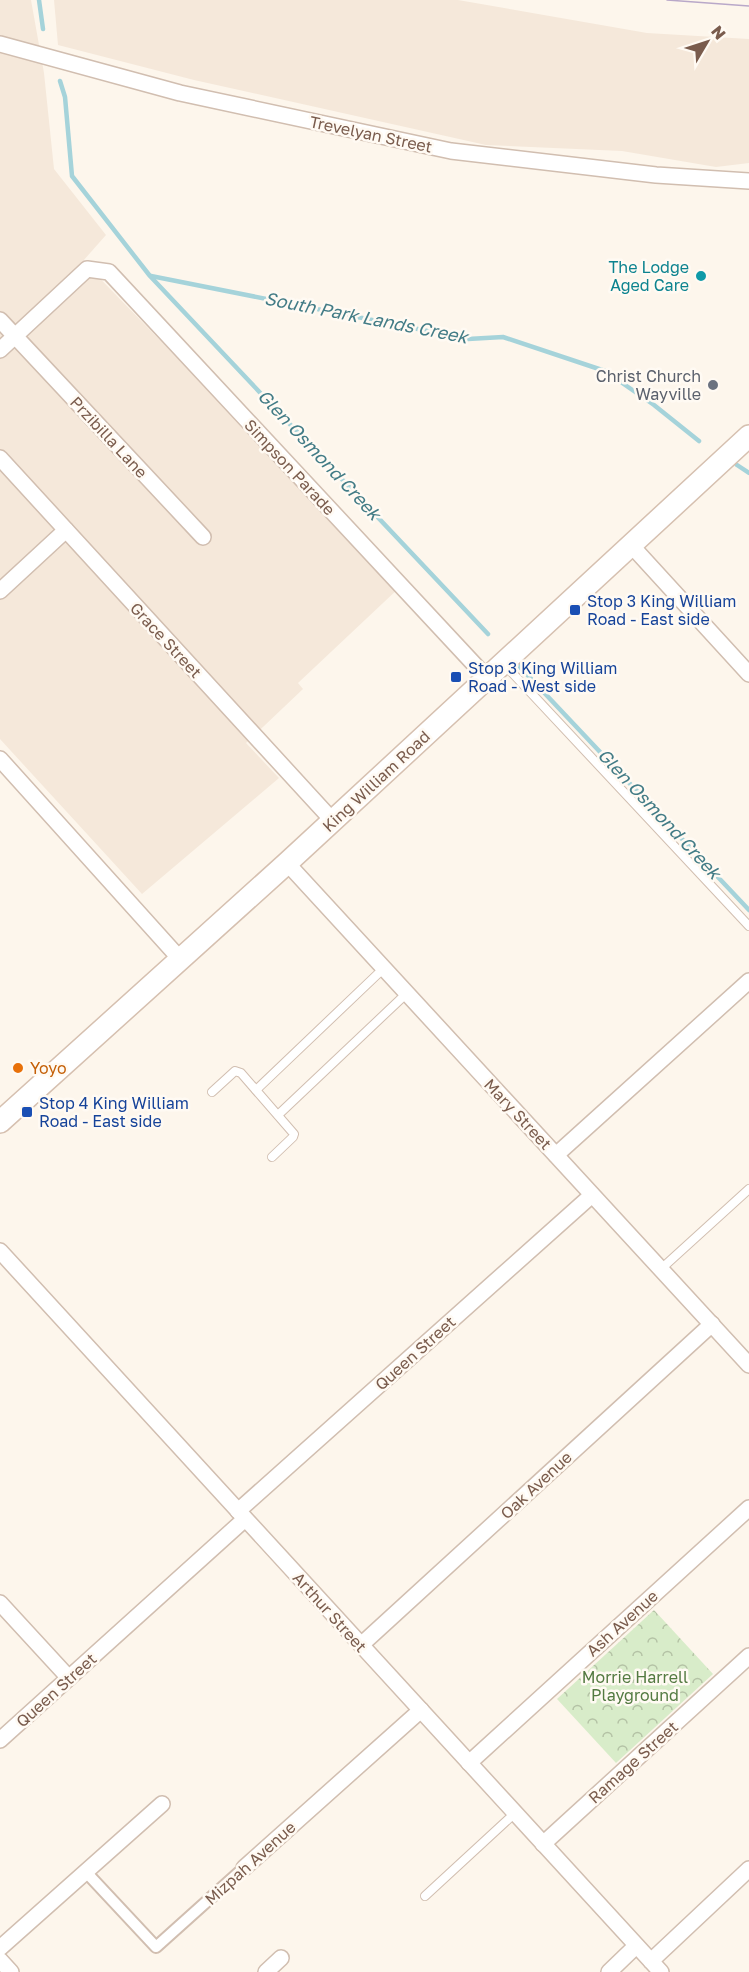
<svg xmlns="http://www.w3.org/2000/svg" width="749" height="1972" font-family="'Golos Text',sans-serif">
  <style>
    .residential { fill: #f5e8da }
    .forest { fill: url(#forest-crowns) }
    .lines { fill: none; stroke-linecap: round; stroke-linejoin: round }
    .stream { stroke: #a5d3da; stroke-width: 4.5 }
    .service-casing { stroke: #d1beb0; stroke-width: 10 }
    .pedestrian-casing { stroke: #d1beb0; stroke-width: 14 }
    .minor-casing { stroke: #d1beb0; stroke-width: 18 }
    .secondary-casing { stroke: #d6c0b0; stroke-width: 24 }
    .service { stroke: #fff; stroke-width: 8 }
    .pedestrian { stroke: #fff; stroke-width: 10 }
    .minor { stroke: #fff; stroke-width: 15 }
    .secondary { stroke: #fff; stroke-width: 21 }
    .tram { stroke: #b9a8c9; stroke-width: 1.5 }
    .culture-dot { fill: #0f9aa8; stroke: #fffaf3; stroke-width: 2 }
    .worship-dot { fill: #6b7280; stroke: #fffaf3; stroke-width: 2 }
    .transit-dot { fill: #1a4fb4; stroke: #fffaf3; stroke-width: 2 }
    .food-dot { fill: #e8710a; stroke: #fffaf3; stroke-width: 2 }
    .labels { text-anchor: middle; stroke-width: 5; stroke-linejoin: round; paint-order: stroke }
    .street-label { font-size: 16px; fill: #7a5c4d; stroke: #fffaf3 }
    .culture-label { font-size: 16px; fill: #0d838f; stroke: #fffaf3; text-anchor: end }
    .worship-label { font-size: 16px; fill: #5b616d; stroke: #fffaf3; text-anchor: end }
    .transit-label { font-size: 16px; fill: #164399; stroke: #fffaf3; text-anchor: start }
    .food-label { font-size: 16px; fill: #c56008; stroke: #fffaf3; text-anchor: start }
    .park-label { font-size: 16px; fill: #537a41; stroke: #fffaf3 }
    .water-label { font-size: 18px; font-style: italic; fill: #437c86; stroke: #fffaf3 }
  </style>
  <defs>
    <pattern id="forest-crowns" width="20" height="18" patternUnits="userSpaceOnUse" patternTransform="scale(1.5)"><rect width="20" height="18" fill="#d8ecc9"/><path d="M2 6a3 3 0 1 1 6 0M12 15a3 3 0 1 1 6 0" fill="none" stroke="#b4c2a5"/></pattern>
  </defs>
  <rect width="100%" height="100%" fill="#fdf6ec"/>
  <g class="residential">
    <path d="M0,0H31L44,73L54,169L106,235L83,261L400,587L298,683L303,689L246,743L279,778L142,894L0,739Z"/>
    <path d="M54,0H458L647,33L749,39V163L716,167L622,151L486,145L194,80L58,45Z"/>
  </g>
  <path class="forest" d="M654,1610L713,1674L616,1763L557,1699Z"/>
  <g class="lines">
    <g class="stream">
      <path d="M39,0L43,29"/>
      <path d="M60,81L65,97L72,176L150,276L488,634"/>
      <path d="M151,276L468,339L503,337L605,371L654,405L699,441"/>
      <path d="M737,465L749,473"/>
      <path d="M519,666L749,910"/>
    </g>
    <defs>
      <g id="service">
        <path d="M504,664L749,926"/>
        <path d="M256,1090L384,968"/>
        <path d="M212,1092L235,1071L241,1073L294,1134L293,1137L272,1157"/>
        <path d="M278,1115L407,993"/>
        <path d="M661,1269L749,1189"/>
        <path d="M425,1896L515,1813"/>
      </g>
      <path id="pedestrian" d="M85,1871L156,1947L244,1868"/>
      <g id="minor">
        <path d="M0,44L180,93L451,151L656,175L749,181"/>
        <path d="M0,320L203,537"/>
        <path d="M0,350L87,269L109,272L487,678"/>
        <path d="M0,458L333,821"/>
        <path d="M631,545L749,674"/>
        <path d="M0,591L66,530"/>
        <path d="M0,759L181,960"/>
        <path d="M287,863L749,1365"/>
        <path d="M556,1155L749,981"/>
        <path d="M0,1251L661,1972"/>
        <path d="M238,1511L592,1195"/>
        <path d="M0,1603L69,1678"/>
        <path d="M361,1645L712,1324"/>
        <path d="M0,1740L245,1519"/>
        <path d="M469,1763L749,1508"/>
        <path d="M543,1844L749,1656"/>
        <path d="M244,1868L421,1710"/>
        <path d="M0,1948L162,1804"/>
        <path d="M0,1960L11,1972"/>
        <path d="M651,1961L749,1869"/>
        <path d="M266,1972L281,1958"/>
        <path d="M609,1972L636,1946"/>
      </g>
      <path id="secondary" d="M0,1122L287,863L749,436"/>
    </defs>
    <use href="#service" class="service-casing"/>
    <use href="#pedestrian" class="pedestrian-casing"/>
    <use href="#minor" class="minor-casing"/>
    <use href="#secondary" class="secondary-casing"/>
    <use href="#service" class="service"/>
    <use href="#pedestrian" class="pedestrian"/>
    <use href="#minor" class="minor"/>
    <use href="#secondary" class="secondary"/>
    <path class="tram" d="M667,0L749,6"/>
  </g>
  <circle class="culture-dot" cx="701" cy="276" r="6"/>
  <circle class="worship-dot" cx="713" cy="385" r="6"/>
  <g class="transit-dot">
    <rect x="569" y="604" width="12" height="12" rx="3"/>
    <rect x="450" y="671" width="12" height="12" rx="3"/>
    <rect x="21" y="1106" width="12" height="12" rx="3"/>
  </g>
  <circle class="food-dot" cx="18" cy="1068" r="6"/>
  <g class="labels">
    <g class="street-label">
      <text transform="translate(371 134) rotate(12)" y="6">Trevelyan Street</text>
      <text transform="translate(109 437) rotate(47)" y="6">Przibilla Lane</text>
      <text transform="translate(290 467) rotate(47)" y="6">Simpson Parade</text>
      <text transform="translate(166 640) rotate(47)" y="6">Grace Street</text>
      <text transform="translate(376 781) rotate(-43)" y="6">King William Road</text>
      <text transform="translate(518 1114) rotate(47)" y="6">Mary Street</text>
      <text transform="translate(415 1353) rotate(-42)" y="6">Queen Street</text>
      <text transform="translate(536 1485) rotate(-43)" y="6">Oak Avenue</text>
      <text transform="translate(330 1612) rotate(48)" y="6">Arthur Street</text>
      <text transform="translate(622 1623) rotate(-42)" y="6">Ash Avenue</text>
      <text transform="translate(56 1690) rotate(-42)" y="6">Queen Street</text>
      <text transform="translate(633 1762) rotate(-42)" y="6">Ramage Street</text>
      <text transform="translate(250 1863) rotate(-42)" y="6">Mizpah Avenue</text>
    </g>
    <g class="culture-label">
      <text x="689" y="273">The Lodge<tspan x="689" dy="18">Aged Care</tspan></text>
    </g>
    <g class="worship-label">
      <text x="701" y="382">Christ Church<tspan x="701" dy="18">Wayville</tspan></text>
    </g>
    <g class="transit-label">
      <text x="587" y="607">Stop 3 King William<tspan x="587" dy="18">Road - East side</tspan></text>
      <text x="468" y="674">Stop 3 King William<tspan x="468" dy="18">Road - West side</tspan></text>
      <text x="39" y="1109">Stop 4 King William<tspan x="39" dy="18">Road - East side</tspan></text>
    </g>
    <g class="food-label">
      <text x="30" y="1074">Yoyo</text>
    </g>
    <g class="park-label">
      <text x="635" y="1683">Morrie Harrell<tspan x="635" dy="18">Playground</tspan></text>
    </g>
    <g class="water-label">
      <text transform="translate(366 318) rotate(11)" y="6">South Park Lands Creek</text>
      <text transform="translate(319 455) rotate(47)" y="6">Glen Osmond Creek</text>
      <text transform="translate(659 814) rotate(47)" y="6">Glen Osmond Creek</text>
    </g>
  </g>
  <g transform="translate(707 42) rotate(51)" stroke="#fffaf3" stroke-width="4.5" paint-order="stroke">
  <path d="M0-4.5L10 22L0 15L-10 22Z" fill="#7a5c4d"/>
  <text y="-9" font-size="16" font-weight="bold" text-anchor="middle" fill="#7a5c4d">N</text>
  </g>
</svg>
